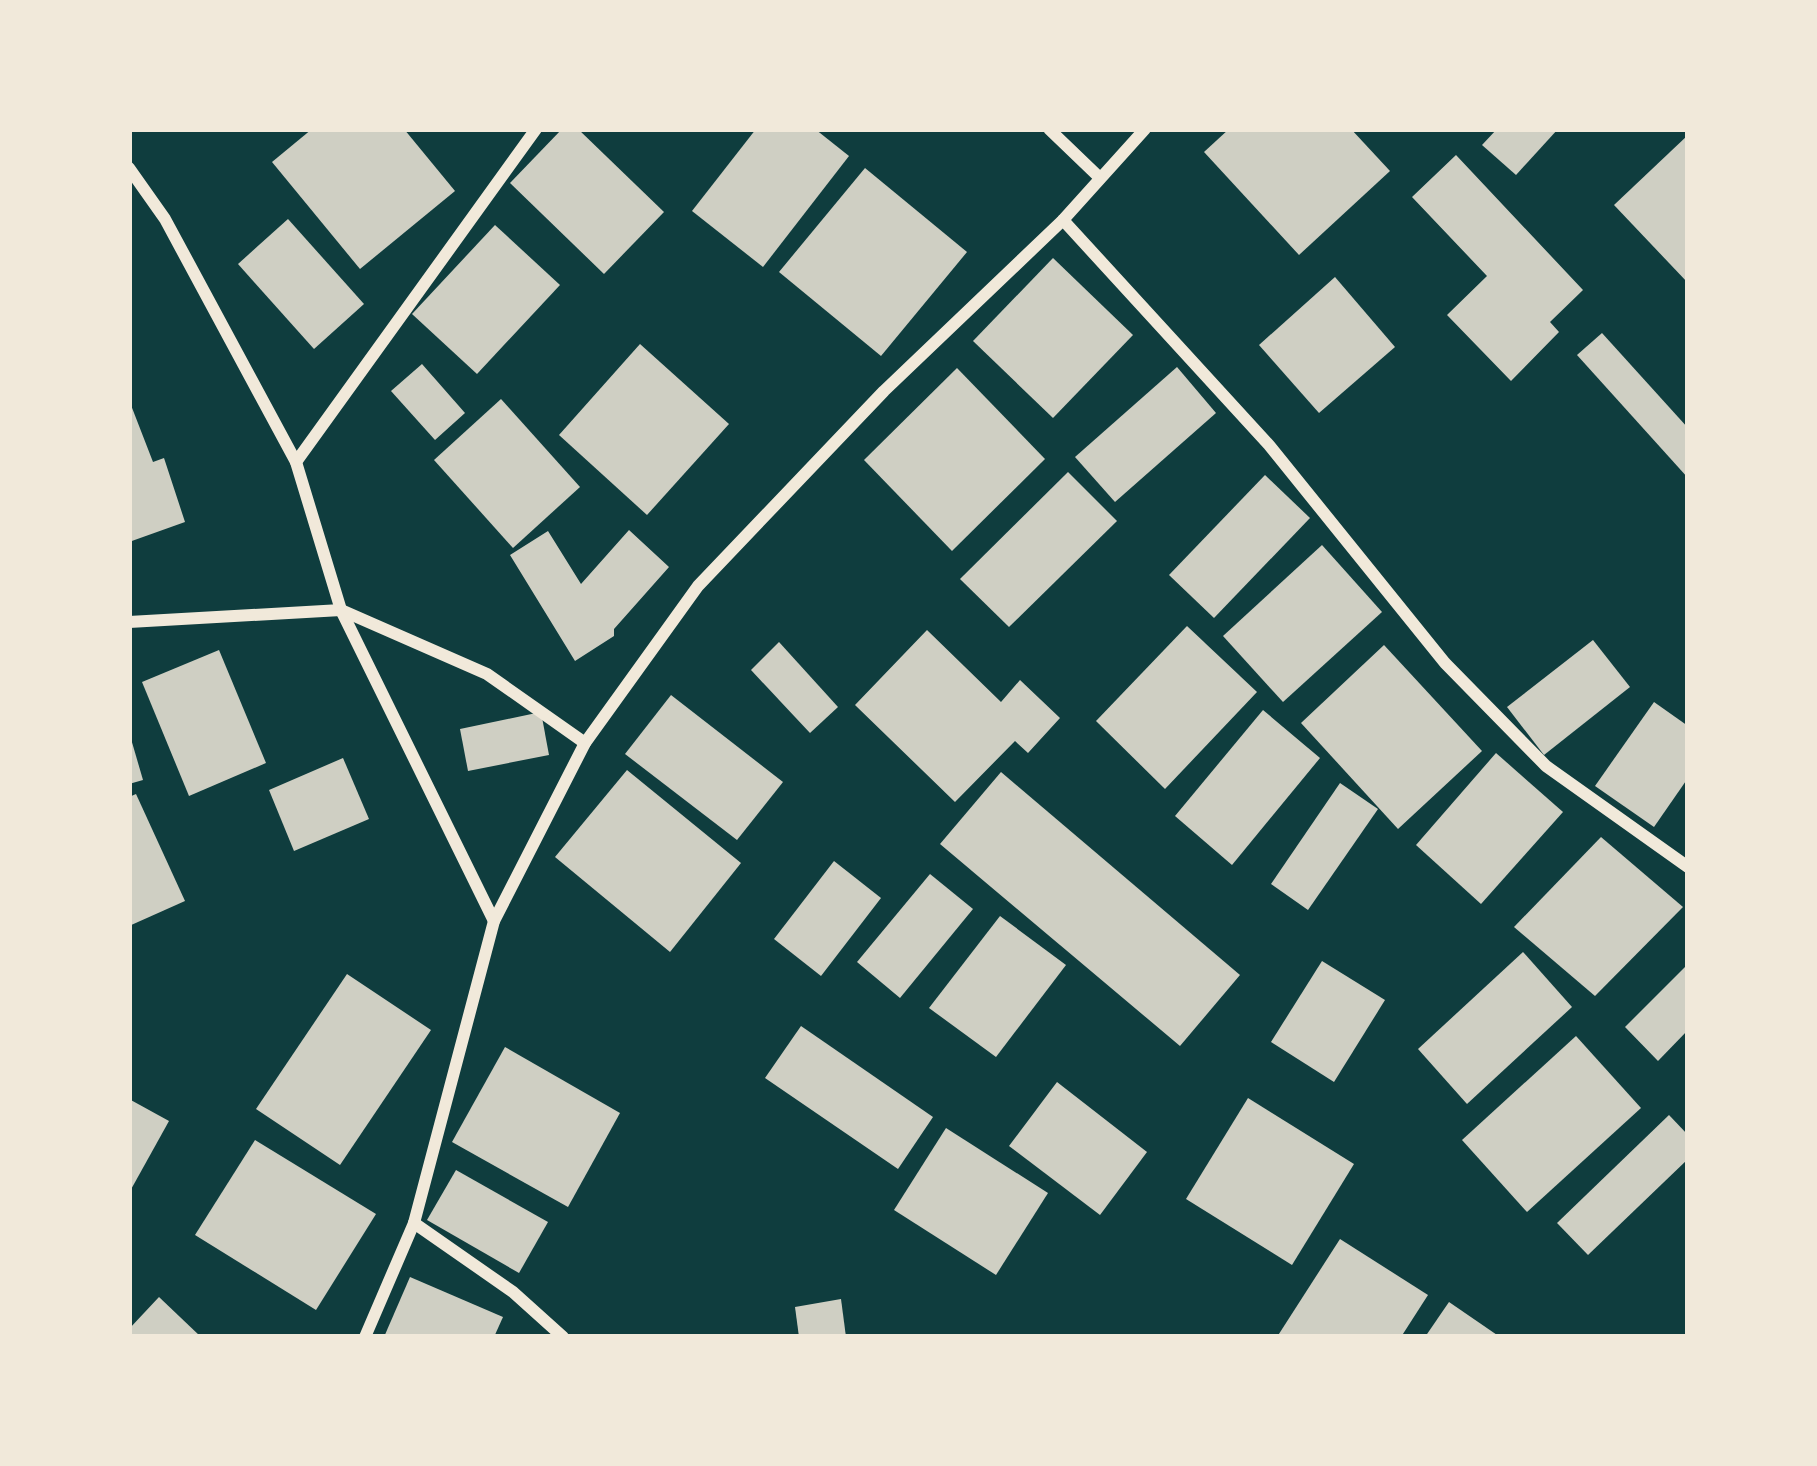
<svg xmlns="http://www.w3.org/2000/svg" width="1817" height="1466" font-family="'DejaVu Sans',sans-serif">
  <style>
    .building { fill: #cfcfc3 }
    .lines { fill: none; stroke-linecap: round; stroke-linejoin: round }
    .minor { stroke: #f1e9da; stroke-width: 12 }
  </style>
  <rect width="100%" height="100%" fill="#0f3d3e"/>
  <g class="building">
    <path d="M312,129H404L455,191L360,269L272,162Z"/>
    <path d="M562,129H578L664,212L604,274L510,183Z"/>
    <path d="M756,129H815L849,156L763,267L692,211Z"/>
    <path d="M1229,129H1351L1390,171L1299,255L1204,152Z"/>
    <path d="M1497,129H1558L1516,175L1482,145Z"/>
    <path d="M1688,135V283L1614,205Z"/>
    <path d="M1456,155L1583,290L1550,322L1559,332L1511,381L1447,315L1487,276L1412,197Z"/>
    <path d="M865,168L967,252L881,356L779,272Z"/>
    <path d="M288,219L364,304L314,349L238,264Z"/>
    <path d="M495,225L560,285L477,374L412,314Z"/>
    <path d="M1053,258L1133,335L1053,418L973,341Z"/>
    <path d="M1335,277L1395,347L1319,413L1259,345Z"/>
    <path d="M1602,333L1688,428V478L1577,355Z"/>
    <path d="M640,344L729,424L647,515L559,435Z"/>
    <path d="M422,364L465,413L435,440L391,391Z"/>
    <path d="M1177,367L1216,413L1115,502L1075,457Z"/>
    <path d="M957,368L1045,459L952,551L864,460Z"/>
    <path d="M501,399L580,487L513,548L434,460Z"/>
    <path d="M129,400L153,462L164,458L185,522L129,542Z"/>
    <path d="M1068,472L1117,521L1009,627L960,579Z"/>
    <path d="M1265,475L1310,518L1214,618L1169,575Z"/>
    <path d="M629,530L669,567L614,629V636L575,661L510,555L548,531L581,584Z"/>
    <path d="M1322,545L1382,612L1283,702L1223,636Z"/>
    <path d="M1187,626L1257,692L1165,789L1096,721Z"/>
    <path d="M927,630L1001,702L1020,680L1060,718L1028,753L1015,741L955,802L855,705Z"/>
    <path d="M1593,640L1630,687L1544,755L1507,707Z"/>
    <path d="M779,642L838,707L810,733L751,670Z"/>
    <path d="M1384,645L1482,751L1398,829L1301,723Z"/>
    <path d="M219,650L266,763L189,796L142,682Z"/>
    <path d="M671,695L783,782L737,840L625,754Z"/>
    <path d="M1654,702L1688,726V778L1654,827L1595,786Z"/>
    <path d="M1263,710L1320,758L1232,865L1175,816Z"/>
    <path d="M541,712L549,755L468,771L460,729Z"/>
    <path d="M129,732L143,780L129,784Z"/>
    <path d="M1496,753L1563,812L1481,904L1416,845Z"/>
    <path d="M343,758L369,819L294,851L269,790Z"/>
    <path d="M627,770L741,863L670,952L555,857Z"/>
    <path d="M1001,772L1240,975L1180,1046L940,844Z"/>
    <path d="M1340,783L1378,809L1308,910L1271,884Z"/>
    <path d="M136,794L185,901L129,926V797Z"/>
    <path d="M1601,837L1683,907L1595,996L1514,927Z"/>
    <path d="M834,861L881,898L821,976L774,939Z"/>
    <path d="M930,874L973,909L900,998L857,962Z"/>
    <path d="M1000,916L1066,965L996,1057L929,1008Z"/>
    <path d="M1523,952L1572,1007L1467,1104L1418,1049Z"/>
    <path d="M1322,961L1385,1000L1334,1082L1271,1042Z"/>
    <path d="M1688,964V1030L1658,1061L1625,1027Z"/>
    <path d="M347,974L431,1030L340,1165L256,1109Z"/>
    <path d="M801,1026L933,1117L898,1169L765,1078Z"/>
    <path d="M1576,1036L1641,1108L1527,1212L1462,1140Z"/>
    <path d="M505,1047L620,1113L568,1207L452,1142Z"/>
    <path d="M1057,1082L1147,1152L1100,1215L1009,1146Z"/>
    <path d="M1248,1098L1354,1164L1292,1265L1186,1199Z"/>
    <path d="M129,1099L169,1121L129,1193Z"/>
    <path d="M1669,1115L1688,1135V1159L1588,1255L1557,1223Z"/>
    <path d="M946,1128L1048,1193L996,1275L894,1210Z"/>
    <path d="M255,1140L376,1214L316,1310L195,1235Z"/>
    <path d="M456,1170L548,1222L519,1273L427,1220Z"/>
    <path d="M1340,1239L1428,1295L1401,1337H1277Z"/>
    <path d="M410,1277L503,1317L494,1337H384Z"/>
    <path d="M159,1297L201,1337H129V1329Z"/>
    <path d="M841,1299L846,1337H799L795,1307Z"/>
    <path d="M1449,1302L1500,1337H1425Z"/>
  </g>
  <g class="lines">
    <g class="minor">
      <path d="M1049,129L1100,178"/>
      <path d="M129,168L165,219L296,462L341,610L494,921"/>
      <path d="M1063,220L1269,445L1445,663L1546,766L1688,867"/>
      <path d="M296,462L536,129"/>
      <path d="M129,622L341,610L487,674L585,743"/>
      <path d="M414,1223L513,1292L563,1337"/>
      <path d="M365,1337L414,1223L494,921L585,743L698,586L884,391L1063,220L1145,129"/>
    </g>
  </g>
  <rect width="1817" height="1466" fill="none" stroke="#f1e9da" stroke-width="264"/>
</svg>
